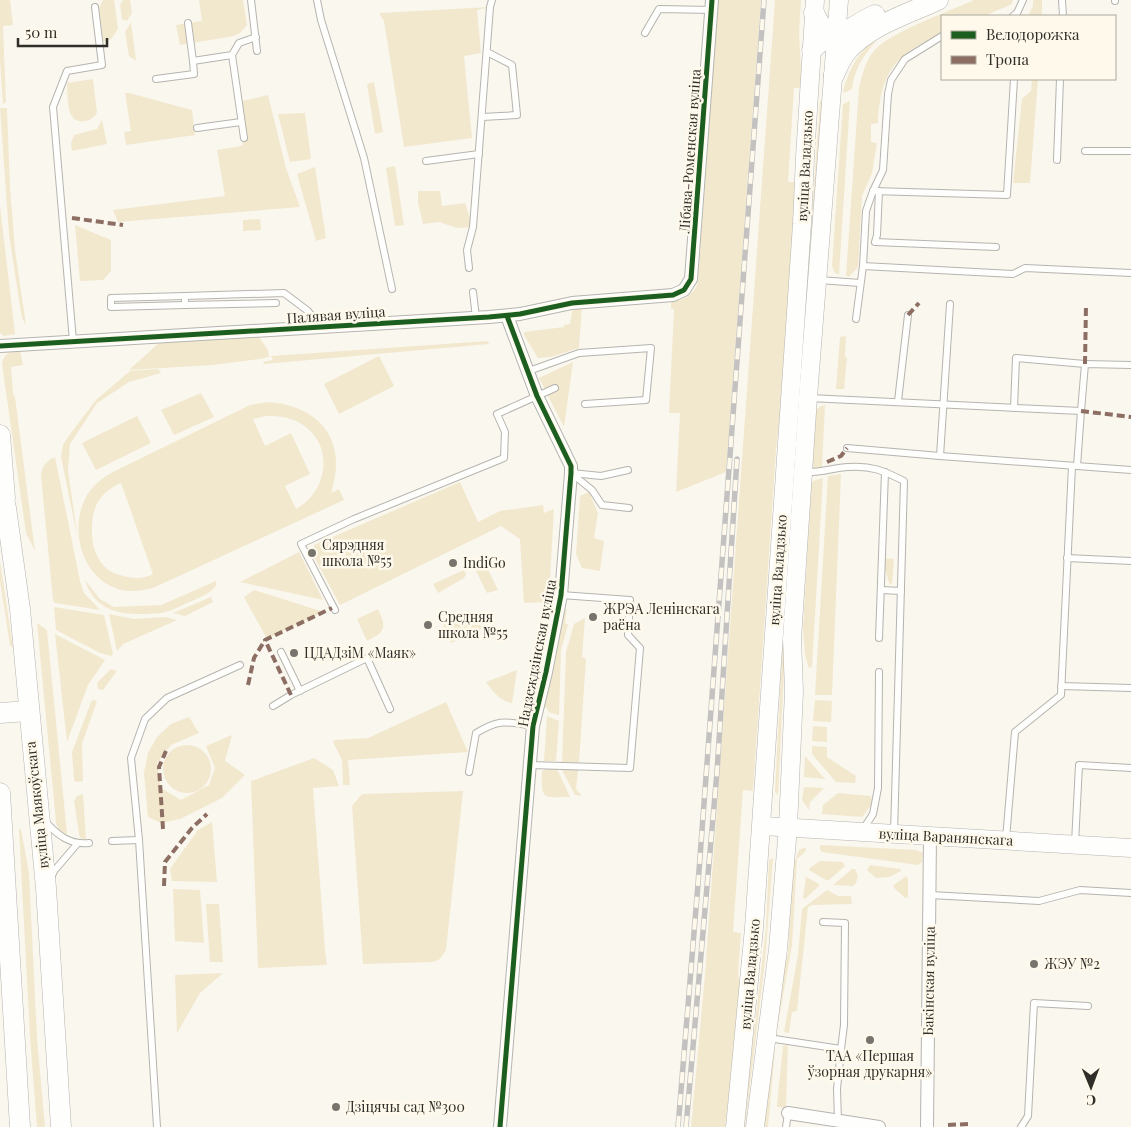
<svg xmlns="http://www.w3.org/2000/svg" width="1131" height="1127" font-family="'Playfair Display',serif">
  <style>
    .green { fill: #f2e8ce; fill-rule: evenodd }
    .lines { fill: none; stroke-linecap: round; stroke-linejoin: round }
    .lane-casing { stroke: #b6b4af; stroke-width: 8 }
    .street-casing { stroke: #b6b4af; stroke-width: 14 }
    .secondary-casing { stroke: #b6b4af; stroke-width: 19 }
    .primary-casing { stroke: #b6b4af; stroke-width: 21 }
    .lane { stroke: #fefefd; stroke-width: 6 }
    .street { stroke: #fefefd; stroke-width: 12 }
    .secondary { stroke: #fefefd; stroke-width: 18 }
    .primary { stroke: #fefefd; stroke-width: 20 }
    .rail-casing { stroke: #c3c2c0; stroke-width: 5.5 }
    .rail { stroke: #fef9eb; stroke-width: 4; stroke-dasharray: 11; stroke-linecap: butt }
    .quiet { stroke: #8d6e63; stroke-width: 4; stroke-dasharray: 8 4; stroke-linecap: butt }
    .cycleway-casing { stroke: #fef9eb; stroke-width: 8 }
    .cycleway { stroke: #1b5e20; stroke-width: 5 }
    .poi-dot { fill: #77746e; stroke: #fef9eb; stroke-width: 2 }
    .labels { text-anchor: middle; stroke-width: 5; stroke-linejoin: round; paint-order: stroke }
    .street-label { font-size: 14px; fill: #302e29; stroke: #fef9eb }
    .poi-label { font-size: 14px; fill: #302e29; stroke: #fef9eb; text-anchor: start }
  </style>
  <rect width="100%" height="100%" fill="#faf7ef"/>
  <g class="green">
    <path d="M0,0H10L13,25L3,26L6,102L3,104L0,61Z"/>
    <path d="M103,0H114L118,29L111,39L103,42L99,8Z"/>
    <path d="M123,0H130L132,13L127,21L122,19L120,5Z"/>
    <path d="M199,0H243L247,25L240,33L234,36L180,45L176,25L202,21Z"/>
    <path d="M718,0H761L726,472L676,492L680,413H669L674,309H671V301C685,300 692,296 698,283Z"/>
    <path d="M775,0H801L799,32L802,88H794L788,182H795L790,327L776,450L753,791L743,790L733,932L741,933L738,973L741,997L725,1127H691L705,974Z"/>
    <path d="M974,0H1013L1012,4L984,16H942V34C895,55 881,70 878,123L871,124V142L877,143L872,173L862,196L858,267L849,277L846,276L859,88C862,75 865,63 873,52C887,33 951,11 974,0Z"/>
    <path d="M1033,0H1042V16H1028L1033,6Z"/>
    <path d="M490,7L477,10L481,53L464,56L472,138L404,147L384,21L379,13Z"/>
    <path d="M131,22L136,61L129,56L125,32Z"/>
    <path d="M874,40L876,41C863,56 854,70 852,89L844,93L843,91C850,68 856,56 874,40Z"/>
    <path d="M93,79L97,112C95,117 91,120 85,121C65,125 68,96 67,83Z"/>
    <path d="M1032,79H1038L1030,183H1013L1022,99L1031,91Z"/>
    <path d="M374,82L383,132L375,134L367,84Z"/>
    <path d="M125,93H129L192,110L195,135L126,145L124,132L131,131Z"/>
    <path d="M268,95L286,168L300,207L118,222L113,210L225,196L217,150L242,146L244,138L238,102Z"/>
    <path d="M820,101H823L789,567L778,795L775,792L786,574Z"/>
    <path d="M850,101L839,275L834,272L832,265L843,104Z"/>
    <path d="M0,108H7L10,187L15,250L26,325L22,318L20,307L9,234Z"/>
    <path d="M305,113L311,159L290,162L278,114Z"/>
    <path d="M102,120L107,144L72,151L71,143L74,135L97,129Z"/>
    <path d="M395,166L404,225L395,226L386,168Z"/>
    <path d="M315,167L326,238L316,241L297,174Z"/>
    <path d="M418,191H440L442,206L465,203L473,227L457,228L439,222L423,224L418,203Z"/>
    <path d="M0,206L15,334L4,336L0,333Z"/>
    <path d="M260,219L261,230L243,231V220Z"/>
    <path d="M75,225L111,240V271L103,280L80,281Z"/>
    <path d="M573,307H582L579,348L551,357L538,358L524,335V332L564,327V325L570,324Z"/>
    <path d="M846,336L845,357H847L844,389H836L840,337Z"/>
    <path d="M259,337L268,350L269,357L260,359L213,365L129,370L159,343Z"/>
    <path d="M488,341L489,344L264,364L263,362L273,360L271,356Z"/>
    <path d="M20,350L23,365L11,367L13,394L15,397L35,551L26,533L2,364C4,353 10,351 20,350Z"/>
    <path d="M379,356L394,386L339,414L324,384Z"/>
    <path d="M573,362L564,427L539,378Z"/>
    <path d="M158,369L161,373L129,382L97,403L70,444L68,470L78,540L61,457L63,445L68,437L96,400L130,371Z"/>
    <path d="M201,393L214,417L174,435L161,410Z"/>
    <path d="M268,402C321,406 348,441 331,493L339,489L344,500L153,588C140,591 127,593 115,588C81,575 70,529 85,499C91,485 106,475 119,469L250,405ZM266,416C279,416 292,417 303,425C335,446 327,493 296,509L285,486L310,474L291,433L265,446L253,419ZM121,483L153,574C146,578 136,579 127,577C120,575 111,573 106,568C97,559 93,548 92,536C91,511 96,494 121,483Z"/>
    <path d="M825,405L822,467L814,468L810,464L814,413L819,407Z"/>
    <path d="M137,416L151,443L96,470L82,443Z"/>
    <path d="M55,457L80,581L84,593L100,610L55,603L53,600L41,476C41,467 47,460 55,457Z"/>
    <path d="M841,474L832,695H815L828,476Z"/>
    <path d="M823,478L812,667L809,668L805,655L803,630L811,484L813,481Z"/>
    <path d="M460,482L478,522L500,511L543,505L544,513L554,509L547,630L545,602L524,603L520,539L501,526L340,605L313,555L314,545Z"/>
    <path d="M589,492L598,513L594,538L604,541L600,571L582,568L576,554L580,496Z"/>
    <path d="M299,552L323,600L240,582Z"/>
    <path d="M882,558L894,559L892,585L889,583Z"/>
    <path d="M0,561L13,648L10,645L0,581Z"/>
    <path d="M485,563L498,590L487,593L474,567Z"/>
    <path d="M464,570L466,574L464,578L438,593L433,584Z"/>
    <path d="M85,580L100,599L114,607L161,605L216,581V586C209,595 198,598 187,603C180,606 173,610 166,612C160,614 153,613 147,614C119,615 94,610 85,580Z"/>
    <path d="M254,590L324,612L267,639L244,597Z"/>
    <path d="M211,597L213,602L185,616L173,613Z"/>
    <path d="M54,607L104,615L113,654L111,656L100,653L56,630Z"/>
    <path d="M567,608L565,623L568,625L561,650L559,715L548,712V709L544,707L561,629L562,614Z"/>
    <path d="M378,609C387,628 385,632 367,641L357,619Z"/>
    <path d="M109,614L134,619L165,617L177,620L123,644L117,651Z"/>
    <path d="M585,618L582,657L586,659L579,762H562L566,652L574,624Z"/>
    <path d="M442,622L488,626L451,643Z"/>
    <path d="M37,623L47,630L67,834C60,833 57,828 56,822Z"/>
    <path d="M55,634L105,660L88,685L67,742Z"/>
    <path d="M111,669L117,671L103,690L98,689L97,683Z"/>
    <path d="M517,670L512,703C500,701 493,692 486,682Z"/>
    <path d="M93,700L97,701L82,744L83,781L76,782L74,780L72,752L91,702Z"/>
    <path d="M815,700L832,701L831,722L813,721Z"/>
    <path d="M446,702L468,752L348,760L350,785H343L342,760L333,742L335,740L368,738Z"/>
    <path d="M547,716L559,721L556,761H544Z"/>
    <path d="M189,717L199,733L171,745L157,763L161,788L181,800L209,785L215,768L206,746L232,735L225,761L245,775L222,798L180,819L161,823L148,817L144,773L148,753L157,737L171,724Z"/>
    <path d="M813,726L827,727V742L812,741Z"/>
    <circle cx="187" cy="769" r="24"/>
    <path d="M812,746L827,747V757L856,776L855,783L836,782L812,754Z"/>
    <path d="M805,756L825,779L804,777Z"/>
    <path d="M314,758L333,770L339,786L313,788L325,950L327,965L258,968L251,781Z"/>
    <path d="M561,768L578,770L576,789L582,796L575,795Z"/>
    <path d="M547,769H557L570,797C543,797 541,801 542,771Z"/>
    <path d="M804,787L824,788L810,802L809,810L802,800Z"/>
    <path d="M463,791L446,950L440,959L433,962L363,964L352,806L362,794Z"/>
    <path d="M838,793L871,796L872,804L862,817L822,814L823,805Z"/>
    <path d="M83,794L86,840L80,838L79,834L74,801L77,796Z"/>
    <path d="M212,822L217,882L172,881L170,869L198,830Z"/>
    <path d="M21,829L29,873L37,1038L45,1127H37L30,1037L19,830Z"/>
    <path d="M820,845L916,850L923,853L922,862L918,865L822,852L820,849Z"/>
    <path d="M806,847L805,852L797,859L792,945L777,1030L772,1023L780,980L788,953L793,866L799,850Z"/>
    <path d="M773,858L765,961L745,1127H743L766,928L769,860Z"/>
    <path d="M820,861L843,862L845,866L829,880H826L809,870L810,868Z"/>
    <path d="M870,865L901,869V871L889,877L876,878L867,870Z"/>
    <path d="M852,869H855L858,876L856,883L853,886L833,885Z"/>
    <path d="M906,876L908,879V897L905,898L893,887L894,885Z"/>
    <path d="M806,877L819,884V886L805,899L803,898Z"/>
    <path d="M173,889L200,890L204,943L175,941Z"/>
    <path d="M827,890L838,896H851L852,904L812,905L808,907L797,1011L792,1012L789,1033L784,1032L798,955L802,909Z"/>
    <path d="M206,904H219L223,962H210Z"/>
    <path d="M223,973L200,993L177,1033L175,975Z"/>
    <path d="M788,1045L786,1106L785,1108L777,1107V1104L783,1046Z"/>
    <path d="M775,1050L768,1127H762L772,1053Z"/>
  </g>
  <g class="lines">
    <defs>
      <g id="lane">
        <path d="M251,0L257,51"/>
        <path d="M317,0L321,20L364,158L392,289"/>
        <path d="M1062,0L1063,16"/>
        <path d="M1115,1V0"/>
        <path d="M1013,16L1017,13L1023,0"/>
        <path d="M188,23L193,61"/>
        <path d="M645,33L659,9L712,10"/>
        <path d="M156,79L194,74L193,61L232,55"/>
        <path d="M482,117L517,115L512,65L487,52"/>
        <path d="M197,128L241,122"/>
        <path d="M244,138L232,55L239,43L256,37"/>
        <path d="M1085,151H1131"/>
        <path d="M1057,160L1060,79"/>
        <path d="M426,161L479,154"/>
        <path d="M873,191L1007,195L1014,79"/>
        <path d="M879,191L877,235L875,242L996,247"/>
        <path d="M863,266L1013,274L1025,268L1131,273"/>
        <path d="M469,268L467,250L473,227L490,7L492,0"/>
        <path d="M819,280L860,283"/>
        <path d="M473,292L476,318"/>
        <path d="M276,303L185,305V296L284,293L308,311L320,327"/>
        <path d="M185,305L111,307V298L185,296"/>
        <path d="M856,319L863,266L866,211L873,191L883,170L888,94L891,80L905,59L942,36"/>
        <path d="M73,341L53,107L67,71L102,65L95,7"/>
        <path d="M526,372L579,353L651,348L646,400L585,404"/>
        <path d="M809,398L1081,411L1085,364L1131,365"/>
        <path d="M898,401L908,315"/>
        <path d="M1014,408L1016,358L1085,364"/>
        <path d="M847,448L940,456L1131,470"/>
        <path d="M940,456L950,304"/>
        <path d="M1077,466L1081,411"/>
        <path d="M805,472C820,473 833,468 848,467C871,465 884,471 904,481L894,833"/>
        <path d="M571,473L592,490L602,505L629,508"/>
        <path d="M572,473L601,476L628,470"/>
        <path d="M1067,558L1131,561"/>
        <path d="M881,590L901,591"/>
        <path d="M335,610L301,544L354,519L504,458L505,432L497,414L555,388"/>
        <path d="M879,638L885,472"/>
        <path d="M281,652L300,691"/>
        <path d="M1061,686L1131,688"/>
        <path d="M273,706L291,695L367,658L390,709"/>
        <path d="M530,765L630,768L640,648L628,635L630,600L561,595"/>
        <path d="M469,772L476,733C501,718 506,722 533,726"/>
        <path d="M45,821C57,835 70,845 89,843"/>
        <path d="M862,831L873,814L878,788L879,672"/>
        <path d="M1006,839L1015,732L1061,695L1072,466"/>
        <path d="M112,841L139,840"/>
        <path d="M1075,843L1079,765L1131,768"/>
        <path d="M51,878L54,871L77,844"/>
        <path d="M930,895L1039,901L1080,890L1131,893"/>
        <path d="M823,922L845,923L844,1025L841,1049"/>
        <path d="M768,1038L841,1049L837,1089L838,1121"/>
        <path d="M157,1127L139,840L131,758L145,719L167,698L240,665"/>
        <path d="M786,1127L788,1113"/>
        <path d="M1021,1127L1028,1116L1034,1003L1088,1006"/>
      </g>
      <g id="street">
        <path d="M0,346L489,317L520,314L572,303L673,295L684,290L691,279L712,0"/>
        <path d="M788,1113L879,1127"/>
        <path d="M500,1127L533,726L546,672L561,595L571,473V466L537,396L507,316"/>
        <path d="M927,1127L930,836"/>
      </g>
      <g id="secondary">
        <path d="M762,826L1131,848"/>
        <path d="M735,1127L754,928L802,224L805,157L815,0"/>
        <path d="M755,1127L778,949L788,827L794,691L792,639L808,397L839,0"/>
      </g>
      <g id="primary">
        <path d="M814,13C822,30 826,33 844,36"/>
        <path d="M812,50C822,37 837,36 850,29C858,24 866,19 875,15"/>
        <path d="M834,75C838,66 841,58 847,51C870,25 908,14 938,0"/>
        <path d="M0,435L5,498"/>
        <path d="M0,485L6,508L20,609L46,888L61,1127"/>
        <path d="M0,713L28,711"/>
        <path d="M0,793L20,1127"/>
      </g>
    </defs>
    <use href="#lane" class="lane-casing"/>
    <use href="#street" class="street-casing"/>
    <use href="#secondary" class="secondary-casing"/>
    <use href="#primary" class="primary-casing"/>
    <use href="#lane" class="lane"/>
    <use href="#street" class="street"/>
    <use href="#secondary" class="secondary"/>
    <use href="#primary" class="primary"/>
    <defs>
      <g id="rail">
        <path d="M678,1127L698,884L764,0"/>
        <path d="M686,1127L717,772L737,459"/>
      </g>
    </defs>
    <use href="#rail" class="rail-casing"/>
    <use href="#rail" class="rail"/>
    <g class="quiet">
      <path d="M72,218L123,225"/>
      <path d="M908,315L919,303"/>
      <path d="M1085,364L1086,305"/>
      <path d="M1081,411L1131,417"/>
      <path d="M827,462L841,456L847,448"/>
      <path d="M248,685L254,658L265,640"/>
      <path d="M291,695L265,640L332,608"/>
      <path d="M163,829L159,767L166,751"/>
      <path d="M164,886L165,862L192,828L207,814"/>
      <path d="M948,1125L969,1124"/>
    </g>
    <defs>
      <g id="cycleway">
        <path d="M0,346L489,317L520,314L572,303L673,295L684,290L691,279L712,0"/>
        <path d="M500,1127L533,726L546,672L561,595L571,473V466L537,396L507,316"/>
      </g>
    </defs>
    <use href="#cycleway" class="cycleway-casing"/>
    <use href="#cycleway" class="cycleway"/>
  </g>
  <g class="poi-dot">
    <circle cx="312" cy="553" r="5"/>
    <circle cx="453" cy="563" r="5"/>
    <circle cx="593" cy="617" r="5"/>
    <circle cx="428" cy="625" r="5"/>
    <circle cx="294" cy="653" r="5"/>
    <circle cx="1034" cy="964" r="5"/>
    <circle cx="870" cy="1040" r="5"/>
    <circle cx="336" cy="1107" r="5"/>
  </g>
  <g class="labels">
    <g class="street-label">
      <text transform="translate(690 151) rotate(-86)" y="5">Лібава-Роменская вуліца</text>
      <text transform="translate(805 166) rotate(-87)" y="5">вуліца Валадзько</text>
      <text transform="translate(336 315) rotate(-4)" y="5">Палявая вуліца</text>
      <text transform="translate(778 570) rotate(-86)" y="5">вуліца Валадзько</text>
      <text transform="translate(537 653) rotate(-79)" y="5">Надзеждзінская вуліца</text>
      <text transform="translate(37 805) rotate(-96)" y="5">вуліца Маякоўскага</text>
      <text transform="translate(946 837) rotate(3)" y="5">вуліца Варанянскага</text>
      <text transform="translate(750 974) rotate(-85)" y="5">вуліца Валадзько</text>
      <text transform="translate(929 981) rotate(-89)" y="5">Бакінская вуліца</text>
    </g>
    <g class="poi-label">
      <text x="322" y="550">Сярэдняя<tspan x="322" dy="16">школа №55</tspan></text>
      <text x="463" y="568">IndiGo</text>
      <text x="603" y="614">ЖРЭА Ленінскага<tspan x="603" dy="16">раёна</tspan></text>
      <text x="438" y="622">Средняя<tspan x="438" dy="16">школа №55</tspan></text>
      <text x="304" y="658">ЦДАДзіМ «Маяк»</text>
      <text x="1044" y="969">ЖЭУ №2</text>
      <text x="870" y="1061" text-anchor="middle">ТАА «Першая<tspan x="870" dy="16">ўзорная друкарня»</tspan></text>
      <text x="346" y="1112">Дзіцячы сад №300</text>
    </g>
  </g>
  <rect x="941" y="15" width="175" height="65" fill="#fef9eb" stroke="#aca89d"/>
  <rect x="951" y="31" width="25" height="8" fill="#1b5e20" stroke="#aca89d"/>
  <text x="986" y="40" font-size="15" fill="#302e29">Велодорожка</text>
  <rect x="951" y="56" width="25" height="8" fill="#8d6e63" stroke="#aca89d"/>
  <text x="986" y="65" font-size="15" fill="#302e29">Тропа</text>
  <g transform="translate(1091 1087) rotate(179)" stroke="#fef9eb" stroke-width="4" paint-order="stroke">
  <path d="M0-4L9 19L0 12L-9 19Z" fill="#302e29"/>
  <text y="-8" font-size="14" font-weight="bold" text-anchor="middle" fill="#302e29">С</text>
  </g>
  <path d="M18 38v8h89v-8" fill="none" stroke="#302e29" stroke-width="2.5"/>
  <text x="25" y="38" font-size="15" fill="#302e29" stroke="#fef9eb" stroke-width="4" paint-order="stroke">50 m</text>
</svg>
